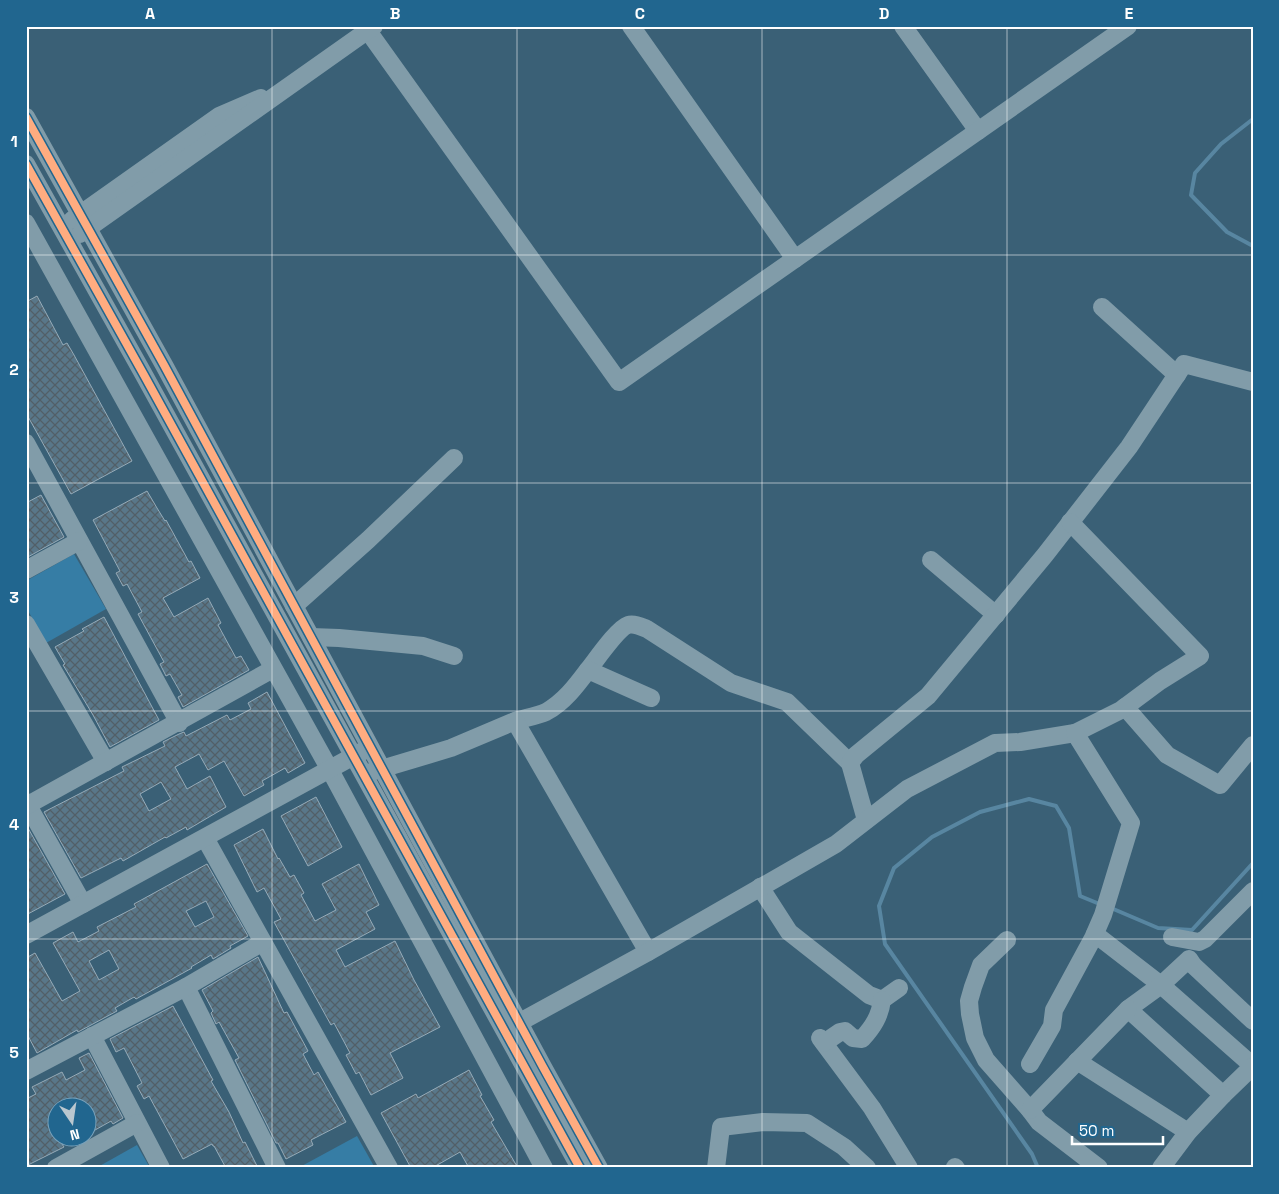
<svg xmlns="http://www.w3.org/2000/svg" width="1279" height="1194" font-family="'Space Grotesk',sans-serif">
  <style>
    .park { fill: #367da5 }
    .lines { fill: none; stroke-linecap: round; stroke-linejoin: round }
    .stream { stroke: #5886a1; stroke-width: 4 }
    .building { fill: url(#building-cross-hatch); stroke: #96abb8; fill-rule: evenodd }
    .minor { stroke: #819ca9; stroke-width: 18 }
    .cycleway-casing { stroke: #21668f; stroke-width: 11 }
    .cycleway { stroke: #ffac80; stroke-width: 8 }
    .grid { fill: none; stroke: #fff; stroke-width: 1; stroke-opacity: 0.55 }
    .neatline { fill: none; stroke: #fff; stroke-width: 2 }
    .grid-label { font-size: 16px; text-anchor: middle; font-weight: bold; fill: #fff }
  </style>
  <defs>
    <pattern id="building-cross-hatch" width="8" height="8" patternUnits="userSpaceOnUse" patternTransform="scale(1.25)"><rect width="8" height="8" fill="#597789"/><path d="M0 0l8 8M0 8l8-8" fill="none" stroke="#525f67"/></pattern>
  </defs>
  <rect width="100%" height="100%" fill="#3a6076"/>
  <g class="park">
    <path d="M74,554L106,609L46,643L26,607V581Z"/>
    <path d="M357,1136L375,1168H298Z"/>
    <path d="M137,1145L150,1168H96Z"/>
  </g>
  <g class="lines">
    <g class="stream">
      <path d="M1253,119L1221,144L1195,173L1191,195L1227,232L1253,246"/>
      <path d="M1111,908L1158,928L1192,930L1253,863"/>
      <path d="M1038,1168L1032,1154L885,944L879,906L894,868L932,837L980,812L1029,799L1056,806L1069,828L1080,896L1102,905"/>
    </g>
  </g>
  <g class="building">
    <path d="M37,296L63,345L67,343L74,355L132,461L71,494L26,413V302Z"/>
    <path d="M147,491L157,508L165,521L166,520L189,562L191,561L200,578L163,598L174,617L208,598L221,623L218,625L236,658L241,656L249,670L183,707L178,697L182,695L170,674L166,676L160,664L164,662L138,614L142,612L127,584L123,586L116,573L120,571L93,520Z"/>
    <path d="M41,495L64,537L26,558V503Z"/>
    <path d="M104,617L159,720L110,747L93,715L63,665L65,664L55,647L84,631L82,629Z"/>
    <path d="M267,692L305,763L288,773L285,768L262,781L264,785L244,796L224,761L208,770L199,754L175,767L187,789L210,776L226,807L187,830L186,827L166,838L165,837L123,861L121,858L81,878L44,812L124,771L122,767L165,746L163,742L179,734L184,732L186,736L227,715L230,720L251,709L248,703ZM161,782L171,799L149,811L140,794Z"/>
    <path d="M316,797L342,847L308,866L281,816Z"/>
    <path d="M28,828L65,894L26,915V829Z"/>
    <path d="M263,829L278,859L279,858L290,877L294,875L304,893L301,895L315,921L336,910L322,884L359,864L379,905L366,912L375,929L336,950L345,967L395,941L414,980L440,1027L390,1053L403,1078L371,1095L359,1072L356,1074L346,1055L350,1053L334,1023L331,1025L274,922L281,919L264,888L257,892L234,845Z"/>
    <path d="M207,864L248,936L230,946L231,948L213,959L211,955L191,967L192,968L136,999L134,997L115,1008L117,1011L78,1032L77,1030L37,1053L26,1032V958L35,953L62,1001L80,991L53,943L73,932L78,942L99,931L97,927L136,907L134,904ZM206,901L214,917L195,927L186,911ZM109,950L119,969L99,980L89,961Z"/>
    <path d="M258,957L284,1013L287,1012L308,1051L303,1054L314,1075L318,1072L346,1122L311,1140L313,1145L286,1159L278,1143H276L235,1060L239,1058L219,1022L216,1024L211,1013L213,1011L202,990Z"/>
    <path d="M173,1006L213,1080L211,1081L229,1112L243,1143L245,1142L258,1168H226L214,1146H213L212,1144L183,1159L149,1096L144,1099L137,1086L142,1083L124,1048L116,1052L110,1039Z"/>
    <path d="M89,1053L123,1118L113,1124L111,1121L88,1134V1106H58V1136H75L62,1144L64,1147L26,1166V1099L36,1094L32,1087L62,1072L66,1080L85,1070L79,1058Z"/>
    <path d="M469,1070L482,1095L480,1096L494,1120L491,1122L518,1168H469L460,1152L432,1168H411L381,1113L416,1094L418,1098Z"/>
  </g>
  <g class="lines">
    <g class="minor">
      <path d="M631,26L795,259"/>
      <path d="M903,26L978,131"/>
      <path d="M368,31L619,382L1128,26"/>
      <path d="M26,117L164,365L543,1067L599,1168"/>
      <path d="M26,164L144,375L580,1168"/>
      <path d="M72,220L219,116L261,98"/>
      <path d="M26,223L330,770L544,1168"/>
      <path d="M80,234L374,26"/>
      <path d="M1102,307L1177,375"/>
      <path d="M26,443L179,723"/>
      <path d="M931,560L996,615"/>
      <path d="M26,570L79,541"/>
      <path d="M294,606L368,540L454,458"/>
      <path d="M26,624L106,762"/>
      <path d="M311,637L339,638L423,646L454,656"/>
      <path d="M588,670C596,660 618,628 628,625C634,623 642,627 647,629L731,683L787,702L850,763"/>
      <path d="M1125,707L1167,755L1220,785L1253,745"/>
      <path d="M515,721C525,718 537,716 546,712C564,702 576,686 588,670L651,698"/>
      <path d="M371,772L451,748L515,721L648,952"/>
      <path d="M26,802L83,904"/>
      <path d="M26,806L273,669"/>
      <path d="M866,820L850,763L856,755L928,696L1045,555L1129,447L1184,364L1253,382"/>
      <path d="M205,838L389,1168"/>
      <path d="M760,887L789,932L869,995L882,1000L899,988"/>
      <path d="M1095,934L1161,985L1253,1066"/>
      <path d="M26,935L363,751"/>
      <path d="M1172,937L1199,942L1205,939L1253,891"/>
      <path d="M1007,940L981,965L973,987L969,1001L970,1014L975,1038L986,1060L1030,1110L1039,1122L1099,1168"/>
      <path d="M186,987L277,1168"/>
      <path d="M1253,1021L1193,965L1189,959L1161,985L1128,1009L1223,1095L1253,1066"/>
      <path d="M509,1028L648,952L836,844L907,789L995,743L1020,742L1075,733L1121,710L1160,681L1200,656L1070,522"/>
      <path d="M92,1036L161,1168"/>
      <path d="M820,1038L872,1108L909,1168"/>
      <path d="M824,1043L840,1032L845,1031L853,1038L862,1039C873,1027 880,1016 882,1000"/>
      <path d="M1077,1061L1188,1132"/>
      <path d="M1030,1064L1052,1026L1054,1010L1093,938L1103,915L1131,823L1075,733"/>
      <path d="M26,1071L186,987L263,942"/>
      <path d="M1030,1110L1128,1009"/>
      <path d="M955,1167L956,1168"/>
      <path d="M56,1168L137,1123"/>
      <path d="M716,1168L721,1127L763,1122L807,1123L844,1147L867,1168"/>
      <path d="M1161,1168L1188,1132L1223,1095"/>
    </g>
    <defs>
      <g id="cycleway">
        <path d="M26,117L164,365L543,1067L599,1168"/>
        <path d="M26,164L144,375L580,1168"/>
      </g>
    </defs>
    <use href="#cycleway" class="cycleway-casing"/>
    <use href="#cycleway" class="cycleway"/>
  </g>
  <path class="grid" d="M272,26V1168M517,26V1168M762,26V1168M1007,26V1168M26,255H1253M26,483H1253M26,711H1253M26,939H1253"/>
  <rect width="1279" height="1194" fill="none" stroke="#21668f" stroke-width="55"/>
  <g transform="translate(72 1122) rotate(167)"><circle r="24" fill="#21668f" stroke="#7aa3bc"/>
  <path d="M0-4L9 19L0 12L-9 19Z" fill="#bac7cf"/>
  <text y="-8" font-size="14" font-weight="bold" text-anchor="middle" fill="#ffffff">N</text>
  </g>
  <path d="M1072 1136v8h91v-8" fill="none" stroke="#ffffff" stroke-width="2.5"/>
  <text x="1079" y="1136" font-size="15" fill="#ffffff" stroke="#21668f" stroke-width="4" paint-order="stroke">50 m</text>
  <rect x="28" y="28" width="1224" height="1138" class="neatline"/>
  <g class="grid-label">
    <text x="150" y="19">A</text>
    <text x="395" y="19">B</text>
    <text x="640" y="19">C</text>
    <text x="884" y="19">D</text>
    <text x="1129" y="19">E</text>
    <text x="14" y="147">1</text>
    <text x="14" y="375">2</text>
    <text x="14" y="603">3</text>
    <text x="14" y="830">4</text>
    <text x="14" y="1058">5</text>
  </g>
</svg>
